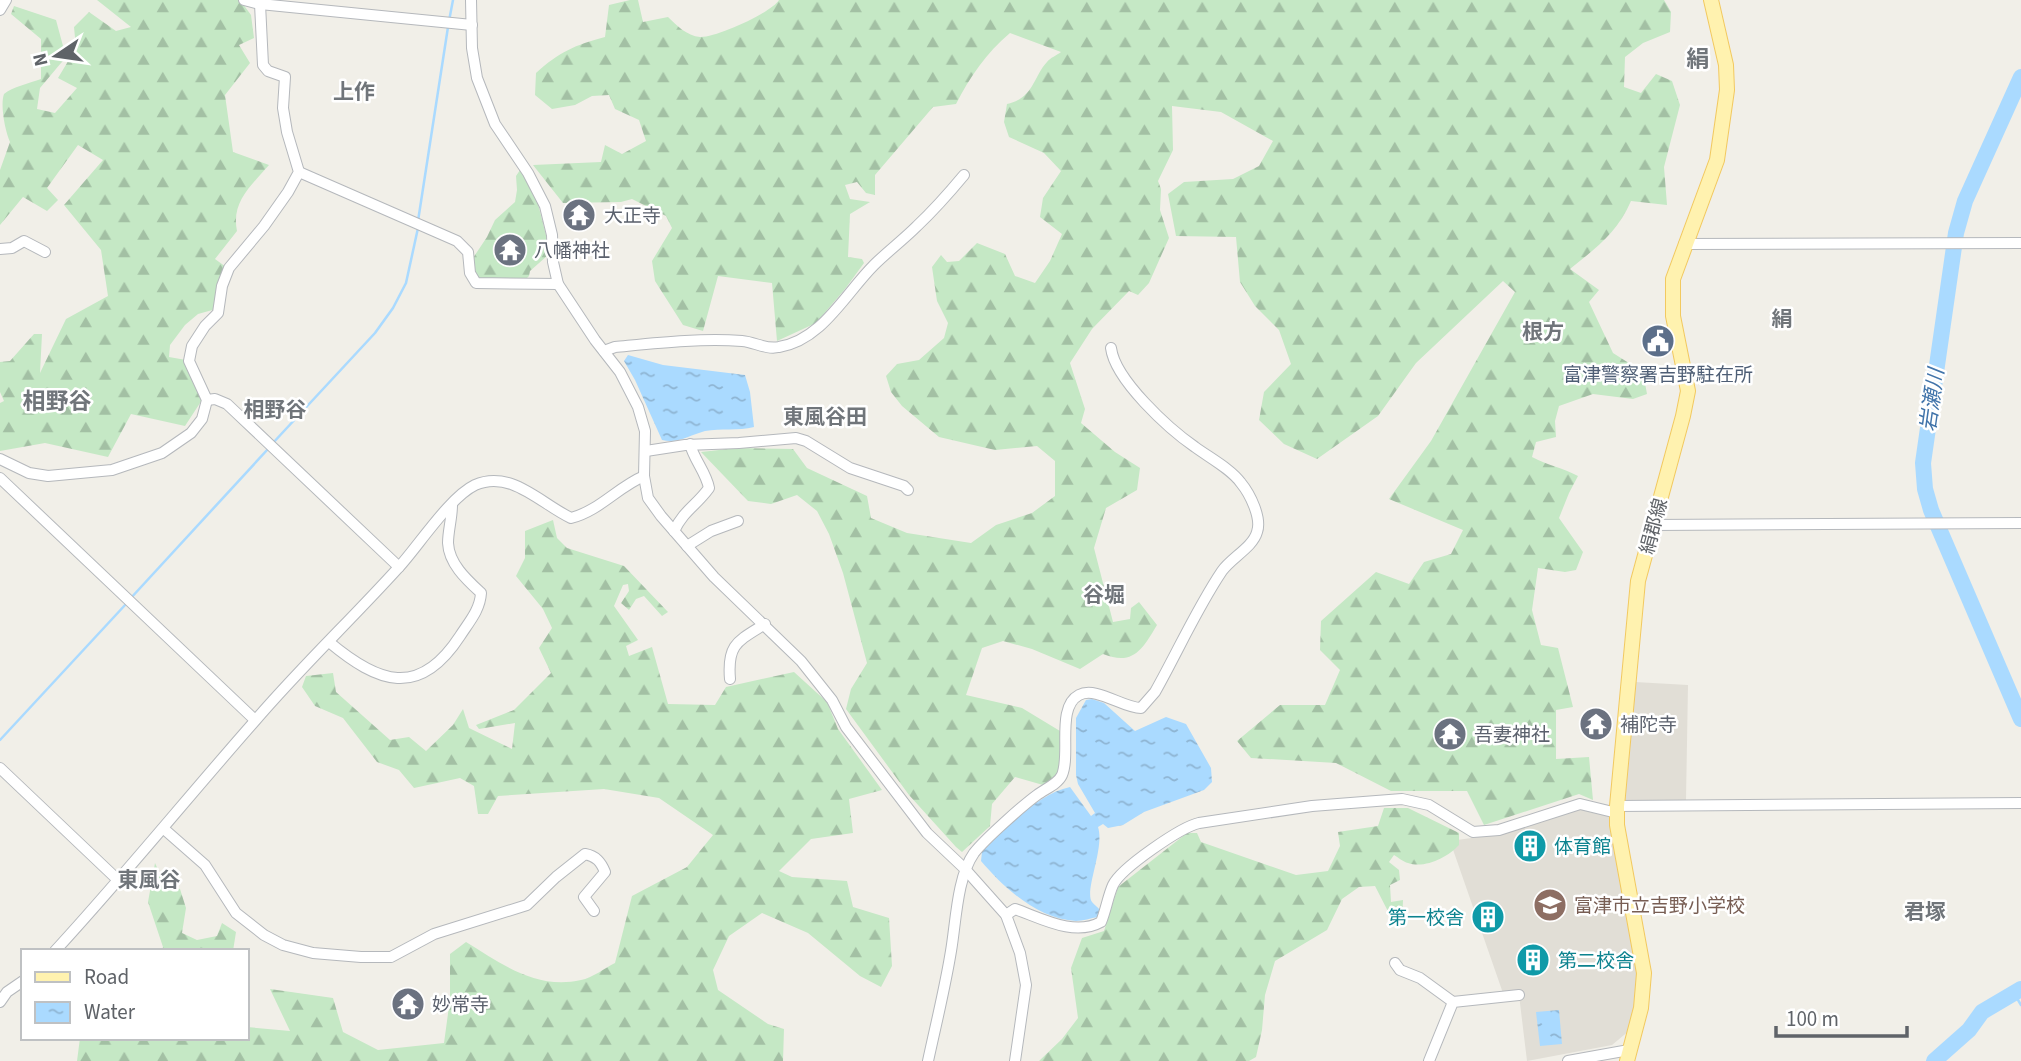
<svg xmlns="http://www.w3.org/2000/svg" width="2021" height="1061" font-family="'Source Sans 3','Noto Sans JP',sans-serif">
  <style>
    .education { fill: #e1ded6 }
    .forest { fill: url(#forest-firs) }
    .water { fill: url(#water-ripples) }
    .lines { fill: none; stroke-linecap: round; stroke-linejoin: round }
    .stream { stroke: #aadaff; stroke-width: 2.5 }
    .river { stroke: #aadaff; stroke-width: 16 }
    .minor-casing { stroke: #b5b8bc; stroke-width: 12 }
    .major-casing { stroke: #f2c960; stroke-width: 16 }
    .minor { stroke: #fff; stroke-width: 10 }
    .major { stroke: #fff2af; stroke-width: 14 }
    .labels { text-anchor: middle; stroke-width: 5; stroke-linejoin: round; paint-order: stroke }
    .worship-label { font-size: 19px; fill: #5b616d; stroke: #fff; text-anchor: start }
    .service-label { font-size: 19px; fill: #4e5e75; stroke: #fff }
    .street-label { font-size: 19px; fill: #5f6368; stroke: #fff }
    .culture-label { font-size: 19px; fill: #0d838f; stroke: #fff; text-anchor: start }
    .education-label { font-size: 19px; fill: #785e54; stroke: #fff; text-anchor: start }
    .neighbourhood-label { font-size: 21px; font-weight: bold; fill: #70757a; stroke: #fff }
    .water-label { font-size: 21px; font-style: italic; fill: #4174aa; stroke: #fff }
    .quarter-label { font-size: 23px; font-weight: bold; fill: #70757a; stroke: #fff }
  </style>
  <defs>
    <pattern id="forest-firs" width="22" height="20" patternUnits="userSpaceOnUse" patternTransform="scale(1.75)"><rect width="22" height="20" fill="#c5e8c5"/><path d="M5 1l3.5 6h-7zM16 11l3.5 6h-7z" fill="#a3c0a4"/></pattern>
    <pattern id="water-ripples" width="26" height="14" patternUnits="userSpaceOnUse" patternTransform="scale(1.75)"><rect width="26" height="14" fill="#aadaff"/><path d="M2 4q2-2 4 0t4 0M15 11q2-2 4 0t4 0" fill="none" stroke="#8eb4d2"/></pattern>
  </defs>
  <rect width="100%" height="100%" fill="#f1efe8"/>
  <g class="education">
    <path d="M1635,682L1688,685L1686,800L1625,802L1622,799Z"/>
    <path d="M1583,807L1611,816L1639,981L1630,1030L1612,1045L1527,1061L1519,995L1504,996L1450,841L1500,834Z"/>
  </g>
  <g class="forest">
    <path d="M97,0H240L251,15L254,38L239,45L250,63L225,95L233,152L269,165C251,186 231,202 237,231L215,259L226,267L216,309L198,314L185,325L170,345L169,357L186,360L202,400L185,426L131,414L108,457L45,443L0,451V403L4,401L0,392V362L10,361L34,334H42L40,373L66,319L108,296L101,250L64,205L103,160L78,145L47,188L58,200L47,211L23,197L0,225V170L10,142C5,131 0,105 4,94C12,87 30,83 41,79V39L11,14L14,6L56,20L66,57L40,88L37,109L55,113L77,88L58,78L76,48L74,27L89,12L116,31L131,27Z"/>
    <path d="M630,0H638L643,22L668,17C676,25 687,36 700,37C715,38 771,13 779,0H1664L1671,12L1670,32L1643,43L1625,57L1624,87L1641,93L1656,74L1672,81L1680,105L1664,167L1667,205L1631,201C1617,233 1596,248 1570,269L1599,290L1589,302L1613,353L1643,372L1647,394L1633,399L1593,394L1559,406L1555,421L1556,437L1536,442L1532,457C1547,465 1563,468 1578,476L1569,493L1559,518L1583,552L1576,570L1565,572L1538,568L1532,610L1541,645L1558,648L1573,707L1556,710V759L1589,757L1593,800L1579,794L1484,825L1467,791H1391L1336,763L1251,758L1237,741L1280,705H1325L1340,670L1320,650L1321,621L1376,572L1409,584L1424,562L1451,554L1463,530L1389,499L1431,441L1515,292L1503,281L1416,363L1378,416L1317,459L1284,444L1259,420L1264,392L1291,364L1279,330L1255,306L1240,282L1236,237L1176,236L1168,194L1184,182L1233,179L1259,166L1273,141L1221,112L1172,106L1173,150L1158,181L1161,189L1160,210L1169,238L1149,283L1138,295L1129,291L1092,329L1070,363L1085,409L1081,423L1115,452L1140,468L1137,490L1106,508L1094,548L1113,622L1130,619L1131,608L1139,602L1157,625C1142,650 1133,666 1103,654L1080,669L1032,649L1003,641L982,648L966,695L1022,708L1060,731L1063,772L1043,785L1015,777L992,804L990,826L962,852L956,847L909,795L846,709L851,689L867,663L843,573L829,534L817,511L797,495L771,504L748,501L701,452L737,448L793,449L807,468L867,496L871,518L907,533L971,543L996,525L1032,513L1055,496V461L1037,446L995,450L939,437L902,406L891,392L886,376L897,364L919,360L944,338L948,323L937,301L932,267L941,255L947,262L959,261L977,243L1005,254L1015,276L1035,283L1050,261L1062,234L1040,217L1043,198L1061,171L1044,153L1009,137L1004,122L1007,104C1034,98 1033,77 1047,62C1050,58 1057,55 1061,52L1010,33C986,53 970,77 956,104L933,107L875,175V195L866,193L857,182L845,185L850,199L870,202L850,214L848,257L862,259L864,263L845,289L816,323L777,341L772,283L718,276L703,331L683,325L655,281L652,261L672,228L666,216L632,199L621,202L563,203L533,165L601,162L605,145L622,154L646,141L639,120L615,109L609,95L592,96L575,105L552,109L535,95L536,73C559,52 575,45 605,37L609,5Z"/>
    <path d="M520,170L536,196L547,239V256L530,271L529,276L523,282L481,280L474,274L471,261L487,237L495,220L515,202L517,190L516,176Z"/>
    <path d="M553,520L557,538L567,548L624,566L668,612L662,616L644,596L636,599L629,610L621,603L629,591L628,584L623,585L614,606L638,640L626,646L629,656L652,647L668,704L715,705L726,687L794,672L827,702L838,729L882,790L849,799L853,833L811,839L779,871L792,877L847,881L853,907L889,918L892,966L881,987L860,976L808,933L762,913L729,936L713,970L718,990L768,1024L784,1029L783,1061H77L80,1038H247V1027L290,1031L270,989L333,998L343,1032L378,1050L444,1043L450,999V954L466,942C502,964 536,990 581,980C592,978 605,968 615,963L632,896L687,867L713,835L659,798L604,789L498,796L488,814H478L474,786L460,778L414,788L399,770L377,762L343,718L315,706L302,687L306,676L333,673L336,692L390,740L409,737L426,751L453,725L463,709L469,728L512,749L515,723L479,729L476,725L514,710L551,673L539,648L552,628L543,609L516,576L525,558V531Z"/>
    <path d="M1384,808H1408L1459,833V845C1448,857 1425,869 1408,863C1403,862 1398,857 1394,855L1389,862L1399,870L1400,880L1390,885L1391,902L1403,900L1402,924L1395,925L1375,886L1359,887L1342,899L1327,930L1275,961L1265,995L1262,1030L1256,1057L1249,1061H1039L1062,1039L1078,1018L1071,968L1082,938L1104,931L1118,887L1187,833H1197L1201,842L1296,875L1328,871L1340,846L1338,832L1378,826Z"/>
    <path d="M155,863L165,885L180,889L186,908L182,933L197,940L217,936L222,923L236,932L233,951H162L163,947L148,902Z"/>
  </g>
  <g class="water">
    <path d="M628,355L663,365L745,375L750,392L754,427C738,431 721,428 705,431C690,435 678,444 662,440L635,380L624,361Z"/>
    <path d="M1092,699L1104,703L1135,731L1166,717L1186,724L1211,768L1212,782L1204,790L1144,812L1123,825L1108,828L1103,824L1098,827C1105,848 1084,891 1092,902C1094,905 1098,907 1100,910L1098,917C1091,918 1083,921 1076,921C1038,919 1005,889 981,861L982,852C1005,829 1037,794 1070,787L1091,816L1095,813L1078,784L1076,775V718L1086,700Z"/>
    <path d="M1559,1010L1562,1044L1540,1046L1536,1012Z"/>
  </g>
  <g class="lines">
    <g class="stream">
      <path d="M449,21L453,0"/>
      <path d="M418,221L448,27"/>
      <path d="M272,444L375,333L393,308L406,283L418,228"/>
      <path d="M130,599L268,449"/>
      <path d="M0,740L126,604"/>
      <path d="M2014,993L2021,1005"/>
    </g>
    <g class="river">
      <path d="M2021,77L1965,201L1956,233L1923,463L1925,489L1931,510L2021,719"/>
      <path d="M1934,1061L1969,1030L1982,1012L2021,989"/>
    </g>
    <defs>
      <g id="minor">
        <path d="M244,0L260,4L472,25"/>
        <path d="M471,0L472,48L477,78L495,124L528,173L545,206L552,235L553,262L558,284L595,340L620,372L638,407L645,431L644,476L648,498L661,516L714,577L801,661L832,700L846,727L927,833L965,869L1006,915L1020,953L1026,985L1015,1061"/>
        <path d="M0,10L6,0"/>
        <path d="M299,172L457,241L468,252L470,273L476,283L558,284"/>
        <path d="M1684,244L2021,243"/>
        <path d="M0,249L12,248L24,241L45,252"/>
        <path d="M604,351L615,347C657,343 700,338 742,341C755,342 766,350 779,347C822,340 845,294 874,265C887,252 903,240 917,226C934,210 949,193 964,175"/>
        <path d="M207,400L215,399L227,404L399,567"/>
        <path d="M646,451L685,445L739,443L796,438L806,441L850,468L904,486L908,490"/>
        <path d="M0,459L29,473L48,476L112,470L162,453L191,433L202,419L207,400L189,361L192,346L205,326L218,313L222,286L229,268L264,226L288,192L299,172L287,132L283,108L285,77L268,71L263,65L260,4"/>
        <path d="M0,478L255,720"/>
        <path d="M1652,525L2021,523"/>
        <path d="M674,531C684,510 696,506 709,488C706,472 694,460 690,444"/>
        <path d="M687,546L711,531L738,521"/>
        <path d="M329,642C378,683 419,699 460,636C469,622 480,610 481,593C467,580 449,564 448,543C448,531 452,518 452,505"/>
        <path d="M730,679C727,644 738,641 765,624"/>
        <path d="M0,768L119,881"/>
        <path d="M1617,806L2021,803"/>
        <path d="M164,829L205,865L236,913L264,935L283,945L313,953L361,957H391L434,934L527,905L556,877L585,854C596,856 601,862 605,872L584,897L594,911"/>
        <path d="M1006,915L1015,909C1041,918 1074,937 1101,922C1106,910 1108,896 1113,885C1121,868 1181,827 1199,823L1312,806L1402,799L1429,805L1473,832L1499,830L1580,804L1617,813"/>
        <path d="M55,951C124,876 187,798 254,722C300,668 352,619 399,567C419,545 450,497 475,485C511,469 541,504 571,518C599,511 618,487 644,476"/>
        <path d="M1395,963L1400,970L1420,978L1453,1002"/>
        <path d="M0,1002L7,992L23,981"/>
        <path d="M928,1061C936,1024 945,988 951,951C956,922 957,877 974,853C985,839 1022,806 1037,795C1045,789 1058,784 1062,775C1071,754 1056,707 1079,695C1096,686 1123,708 1141,708L1155,692C1177,653 1197,608 1222,571C1231,558 1253,547 1257,532C1262,518 1250,494 1241,483C1231,469 1210,458 1195,447C1169,429 1115,380 1111,348"/>
        <path d="M1429,1061L1453,1002L1519,995"/>
        <path d="M1568,1061L1629,1050"/>
      </g>
      <path id="major" d="M1627,1061L1641,1008L1644,973L1617,825V806L1638,581L1683,416L1688,391L1673,316V279L1717,160L1727,90L1726,65L1711,0"/>
    </defs>
    <use href="#minor" class="minor-casing"/>
    <use href="#major" class="major-casing"/>
    <use href="#minor" class="minor"/>
    <use href="#major" class="major"/>
  </g>
  <defs>
    <symbol id="temple-disc" viewBox="-11 -11 22 22"><circle r="9.5" fill="#6b7280" stroke="#fff"/><path d="M0-6L5-2H3V0L6.5 2.5H4V6H1.5V3h-3V6H-4V2.5H-6.5L-3 0V-2H-5Z" fill="#fff"/></symbol>
    <symbol id="civic-disc" viewBox="-11 -11 22 22"><circle r="9.5" fill="#5c6f8a" stroke="#fff"/><path d="M-.6-6.5H3V-4.5H.6V-3L4-1V1h2V6H-6V1h2V-1L-.6-3ZM-1.2 2.5V6h2.4V2.5Z" fill="#fff"/></symbol>
    <symbol id="building-disc" viewBox="-11 -11 22 22"><circle r="9.5" fill="#0f9aa8" stroke="#fff"/><path d="M-4-6H4V6H1V3H-1V6H-4ZM-2.5-4.3h1.7v1.8h-1.7ZM.8-4.3h1.7v1.8H.8ZM-2.5-1h1.7V.8h-1.7ZM.8-1h1.7V.8H.8Z" fill="#fff"/></symbol>
    <symbol id="school-disc" viewBox="-11 -11 22 22"><circle r="9.5" fill="#8d6e63" stroke="#fff"/><path d="M0-5L7-2L0 1L-7-2ZM-4 1L0 2.5L4 1V4Q0 6-4 4Z" fill="#fff"/></symbol>
  </defs>
  <g fill-rule="evenodd">
    <use href="#temple-disc" x="560" y="196" width="38" height="38"/>
    <use href="#temple-disc" x="491" y="231" width="38" height="38"/>
    <use href="#civic-disc" x="1639" y="322" width="38" height="38"/>
    <use href="#temple-disc" x="1577" y="705" width="38" height="38"/>
    <use href="#temple-disc" x="1431" y="715" width="38" height="38"/>
    <use href="#building-disc" x="1511" y="827" width="38" height="38"/>
    <use href="#school-disc" x="1531" y="886" width="38" height="38"/>
    <use href="#building-disc" x="1469" y="898" width="38" height="38"/>
    <use href="#building-disc" x="1514" y="941" width="38" height="38"/>
    <use href="#temple-disc" x="389" y="985" width="38" height="38"/>
  </g>
  <g class="labels">
    <g class="worship-label">
      <text x="604" y="222">大正寺</text>
      <text x="534" y="257">八幡神社</text>
      <text x="1620" y="731">補陀寺</text>
      <text x="1474" y="741">吾妻神社</text>
      <text x="432" y="1011">妙常寺</text>
    </g>
    <g class="service-label">
      <text x="1658" y="381">富津警察署吉野駐在所</text>
    </g>
    <g class="street-label">
      <text transform="translate(1653 526) rotate(-75)" y="7">絹郡線</text>
    </g>
    <g class="culture-label">
      <text x="1554" y="853">体育館</text>
      <text x="1464" y="924" text-anchor="end">第一校舎</text>
      <text x="1558" y="967">第二校舎</text>
    </g>
    <g class="education-label">
      <text x="1574" y="912">富津市立吉野小学校</text>
    </g>
    <g class="neighbourhood-label">
      <text x="354" y="99">上作</text>
      <text x="1782" y="326">絹</text>
      <text x="1543" y="339">根方</text>
      <text x="275" y="417">相野谷</text>
      <text x="825" y="424">東風谷田</text>
      <text x="1104" y="602">谷堀</text>
      <text x="149" y="887">東風谷</text>
      <text x="1925" y="919">君塚</text>
    </g>
    <g class="water-label">
      <text transform="translate(1932 400) rotate(-82)" y="7">岩瀬川</text>
    </g>
    <g class="quarter-label">
      <text x="1698" y="67">絹</text>
      <text x="57" y="409">相野谷</text>
    </g>
  </g>
  <rect x="21" y="949" width="228" height="91" fill="#ffffff" stroke="#bfc1c3" stroke-width="2"/>
  <rect x="35" y="972" width="35" height="10" fill="#fff2af" stroke="#bfc1c3" stroke-width="2"/>
  <text x="84" y="984" font-size="21" fill="#5f6368">Road</text>
  <rect x="35" y="1002" width="35" height="21" fill="url(#water-ripples)" stroke="#bfc1c3" stroke-width="2"/>
  <text x="84" y="1019" font-size="21" fill="#5f6368">Water</text>
  <g transform="translate(56 56) rotate(257)" stroke="#ffffff" stroke-width="5" paint-order="stroke">
  <path d="M0-5L12 26L0 18L-12 26Z" fill="#5f6368"/>
  <text y="-10" font-size="19" font-weight="bold" text-anchor="middle" fill="#5f6368">N</text>
  </g>
  <path d="M1776 1026v10h131v-10" fill="none" stroke="#5f6368" stroke-width="3.5"/>
  <text x="1786" y="1026" font-size="21" fill="#5f6368" stroke="#ffffff" stroke-width="5" paint-order="stroke">100 m</text>
</svg>
